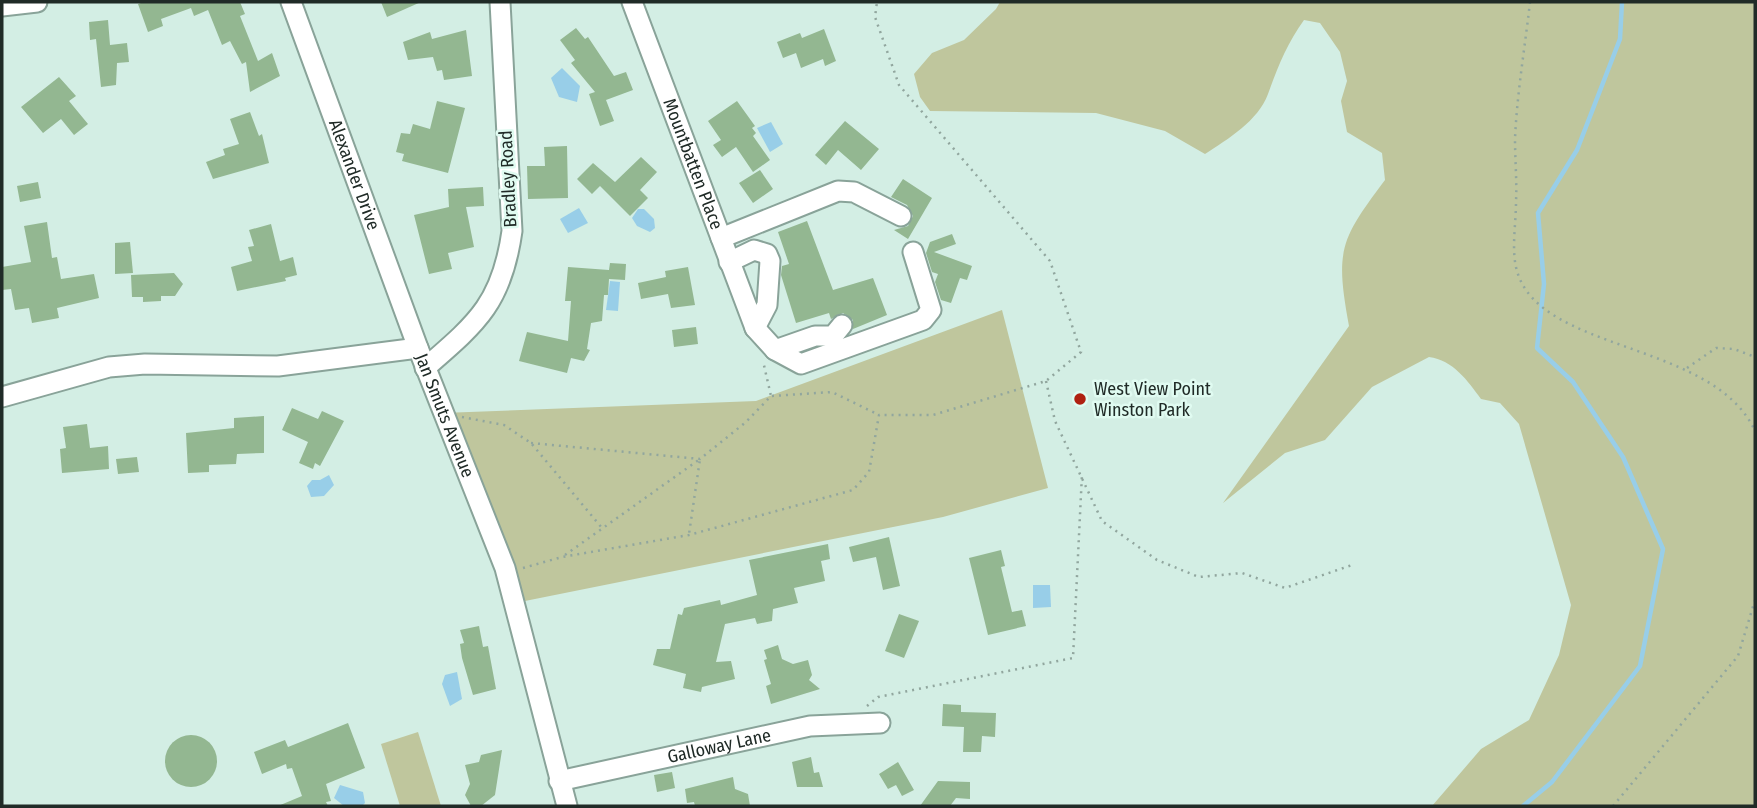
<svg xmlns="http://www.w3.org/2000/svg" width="1757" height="808" font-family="'Fira Sans Condensed',sans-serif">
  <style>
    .green { fill: #bfc69d }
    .water { fill: #98cee8 }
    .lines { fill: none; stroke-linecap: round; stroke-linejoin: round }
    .stream { stroke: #98cee8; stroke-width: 4.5 }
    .building { fill: #93b791 }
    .minor-casing { stroke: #89a399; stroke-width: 23 }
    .path { stroke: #91a69e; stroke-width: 2.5; stroke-dasharray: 2 5; stroke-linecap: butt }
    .minor { stroke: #fff; stroke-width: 19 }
    .poi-dot { fill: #af2011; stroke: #e0fbf1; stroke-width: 2.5 }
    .labels { text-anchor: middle; stroke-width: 5; stroke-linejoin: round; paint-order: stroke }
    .street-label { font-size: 18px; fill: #202b27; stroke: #e0fbf1 }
    .poi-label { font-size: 18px; fill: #202b27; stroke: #e0fbf1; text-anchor: start }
  </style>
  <rect width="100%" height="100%" fill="#d3eee4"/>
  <g class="green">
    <path d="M1000,2H1755V806H1432L1481,749L1529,720L1559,655L1571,605L1519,424L1500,403L1481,399C1468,381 1453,360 1429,357L1372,387L1325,440L1285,453L1223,503L1349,326C1335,250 1340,240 1385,180L1382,153L1347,132L1341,101L1347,81L1340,52L1320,23L1304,20C1287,44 1278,66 1268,94C1258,121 1228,139 1205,154L1165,131L1096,113L930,111L920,97L914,74L932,53L964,40L996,9Z"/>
    <path d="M1002,310L1048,488L943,517L515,603L442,413L756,401Z"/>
    <path d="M418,732L441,806H400L381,744Z"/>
  </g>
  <g class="water">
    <path d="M562,68L580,86L577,102L559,97L551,78Z"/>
    <path d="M771,122L783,144L770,152L757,128Z"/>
    <path d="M579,208L588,223L568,233L560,219Z"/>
    <path d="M638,209H644L654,219L655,228L650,232L637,226L632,218Z"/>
    <path d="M610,281L620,282L618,311L606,310Z"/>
    <path d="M329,475L334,485L324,496L311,497L307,486L312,480H320Z"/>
    <path d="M1033,585H1050L1051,607L1033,608Z"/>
    <path d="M457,672L462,699L450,706L442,684L445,675Z"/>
    <path d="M340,785L363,792L365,803L362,806H344L334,798Z"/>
  </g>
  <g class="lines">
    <path class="stream" d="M1523,806L1552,782L1640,666L1663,549L1623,457L1573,382L1537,348L1544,284L1538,213L1577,150L1620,39L1622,2"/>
  </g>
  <g class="building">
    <path d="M144,2H240L245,14L240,16L258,61L272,53L280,76L250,92L246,62L242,64L230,41L222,45L208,10L194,16L191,8L161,19L163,26L148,32L138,4Z"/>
    <path d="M381,2H421L387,17Z"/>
    <path d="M108,20L110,45L127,43L129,62L117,63L116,85L101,87L96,39L90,40L89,22Z"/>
    <path d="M576,28L585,39L588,37L614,76L626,72L633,90L606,100L614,121L600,126L589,94L595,92L571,63L575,60L560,40Z"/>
    <path d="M824,29L836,61L825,66L823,59L801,68L796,53L783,58L777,42L800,33L802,38Z"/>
    <path d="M466,30L472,76L444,80L442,70L437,71L433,57L408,60L403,42L430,32L432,39Z"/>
    <path d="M59,77L76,96L69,101L88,124L74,135L61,119L43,133L21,107Z"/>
    <path d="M437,101L465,108L448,173L402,161L404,154L396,152L401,133L410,134L413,124L430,129Z"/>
    <path d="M737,101L755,126L752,128L756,133L753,136L770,160L753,172L736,147L722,157L713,145L721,140L708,121Z"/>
    <path d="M250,112L259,136L262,134L269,163L213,179L206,162L225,155L223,149L239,144L230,119Z"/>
    <path d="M845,121L879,149L861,170L838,150L826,165L815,155Z"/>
    <path d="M567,146L568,198L528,199L527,166H545L544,147Z"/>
    <path d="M641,157L657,172L640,190L648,198L630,216L600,186L592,194L577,179L593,163L615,182Z"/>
    <path d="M760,170L773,189L753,203L739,183Z"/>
    <path d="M903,179L932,198L908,239L894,230L908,226L913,216L907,205L891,197Z"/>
    <path d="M38,182L41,198L20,202L17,186Z"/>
    <path d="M483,187L484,206L466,207L474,247L448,253L452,269L429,274L414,215L449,207L448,189Z"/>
    <path d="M807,221L833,290L873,278L887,315L853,329V320L843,313L831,319L829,313L796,323L781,275L782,266L789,264L778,232Z"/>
    <path d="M47,222L52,258L57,257L61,279L94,274L99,298L57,308L59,318L32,323L29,308L15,310L11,289L2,290V267L31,262L24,226Z"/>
    <path d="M271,224L280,261L293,257L297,275L285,278L286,281L237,291L231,267L252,261L248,247L254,246L249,230Z"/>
    <path d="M952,234L956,244L934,252L972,266L967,280L960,278L951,303L941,300L935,282L938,274L932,272L926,253L930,242Z"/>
    <path d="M130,242L133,273L115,274V243Z"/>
    <path d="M610,263L626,264L625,280L609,279L608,295H604L602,321L591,323L587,349L590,350L584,361L571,358L567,373L519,361L527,332L568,341L571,301H565L568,267L609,270Z"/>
    <path d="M688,267L695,305L671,308L668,294L641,299L638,283L666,277L665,271Z"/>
    <path d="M174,273L183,284L175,296H161V301L143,302V297H132L131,275Z"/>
    <path d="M696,327L698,344L674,347L672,330Z"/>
    <path d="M292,408L318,419L322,411L344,421L320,466L315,463L313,469L299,463L308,442L282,430Z"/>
    <path d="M264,416V453L237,454L236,464L209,465V472L188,473L186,433L234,428V418Z"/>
    <path d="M87,424L90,448L108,446L109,469L62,473L60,449L66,448L63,427Z"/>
    <path d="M137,457L139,472L118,474L116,459Z"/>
    <path d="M889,537L900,586L883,590L876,557L853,562L849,547Z"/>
    <path d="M828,544L830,559L821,561L825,581L794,588L798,603L773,609L772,621L757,624L755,618L725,624L716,662L731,661L735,679L702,687L701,692L683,688L686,674L653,665L657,649H670L678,614L682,615L684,608L720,600L721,605L757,595L749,560Z"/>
    <path d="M1001,550L1005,566L1001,567L1012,612L1022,610L1026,626L988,635L969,558Z"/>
    <path d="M899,614L919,621L904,658L885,651Z"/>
    <path d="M479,626L483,647L488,646L496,689L473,695L462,658L460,644L464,643L460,630Z"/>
    <path d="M778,645L782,659L793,664L808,660L812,675L809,680L820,689L771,704L766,686L771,684L764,660L767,659L764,650Z"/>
    <path d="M943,704L961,705V712L996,713L995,737L982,736L981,752H963L964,727L942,726Z"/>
    <path d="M348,723L365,768L326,784L331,801L326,802L328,806H278L302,796L292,768L287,769L286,764L262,774L254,752L285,740L288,747Z"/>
    <circle cx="191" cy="761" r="26"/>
    <path d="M502,750L495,795L481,806H471L465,795L470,784L465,765L479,762L481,755Z"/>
    <path d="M811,757L814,773L819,772L823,787H797L792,762Z"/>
    <path d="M898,762L914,790L902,796L896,785L888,789L879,774Z"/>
    <path d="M672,772L675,788L657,792L654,775Z"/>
    <path d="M733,777L735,789L748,794L750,806H695L694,802L687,803L685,789Z"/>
    <path d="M938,781L970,782V799L956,798L950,806H920Z"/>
  </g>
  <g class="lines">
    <defs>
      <g id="minor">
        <path id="s1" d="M291,2L418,348"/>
        <path id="s2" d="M632,2L755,328L775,350L801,364L923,320L931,310L913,252"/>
        <path d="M2,6L37,2"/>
        <path d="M721,238L838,191L854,192L901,216"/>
        <path d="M729,262L754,250L767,254L770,261L767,305L755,328"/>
        <path d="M775,350L815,336H833L842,325"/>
        <path d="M425,368C477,323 502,303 512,231L500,2"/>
        <path id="s3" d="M2,397L109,367L145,364L278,366L418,348L505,568L567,806"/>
        <path id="s4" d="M559,781L810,726L880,723"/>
      </g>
    </defs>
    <use href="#minor" class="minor-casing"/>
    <g class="path">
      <path d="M1530,2C1525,47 1517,93 1515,139C1515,160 1517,181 1516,202C1516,224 1511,251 1517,271C1540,353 1714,341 1755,431"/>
      <path d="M1687,368L1716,348L1734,349L1755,357"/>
      <path d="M1046,381L1055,421L1102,521L1157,560L1199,577L1242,573L1285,588L1355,564"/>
      <path d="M772,396L832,392L879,415"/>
      <path d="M462,417L504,425L531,443L602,528"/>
      <path d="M531,443L700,459L746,422L771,396L763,361"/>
      <path d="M565,555L700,459L689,534"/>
      <path d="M523,568L562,557L689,535L853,490L869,472L879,415H933L1046,381L1081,352L1050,261L899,85L875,17L877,2"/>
      <path d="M867,706L878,697L1073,658L1082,474"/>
      <path d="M1613,806L1738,656L1755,600"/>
    </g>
    <use href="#minor" class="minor"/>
  </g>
  <circle class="poi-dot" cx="1080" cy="399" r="7"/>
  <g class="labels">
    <g class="street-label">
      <text dy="6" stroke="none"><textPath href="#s2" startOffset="173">Mountbatten Place</textPath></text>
      <text dy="6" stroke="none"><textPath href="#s1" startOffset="184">Alexander Drive</textPath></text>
      <text transform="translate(508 179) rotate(-93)" y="6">Bradley Road</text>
      <text dy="6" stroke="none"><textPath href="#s3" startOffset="494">Jan Smuts Avenue</textPath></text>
      <text dy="6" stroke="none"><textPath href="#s4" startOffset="164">Galloway Lane</textPath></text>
    </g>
    <g class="poi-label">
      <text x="1094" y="395">West View Point<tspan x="1094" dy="21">Winston Park</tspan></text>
    </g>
  </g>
  <rect width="1757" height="808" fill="none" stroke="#202b27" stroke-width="7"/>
</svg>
